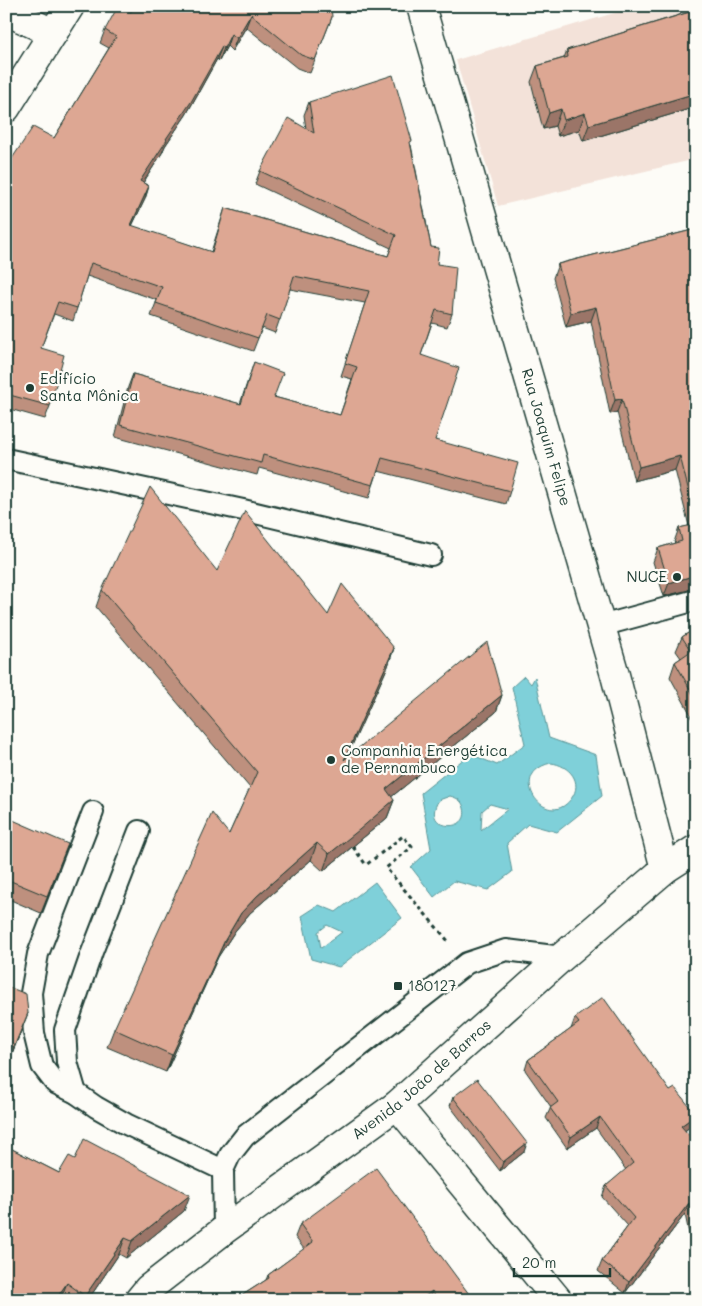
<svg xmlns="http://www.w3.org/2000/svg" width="702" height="1306" font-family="Mali,sans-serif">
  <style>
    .built { fill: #f3e2d9 }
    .water { fill: #7fd0d9; stroke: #599597; fill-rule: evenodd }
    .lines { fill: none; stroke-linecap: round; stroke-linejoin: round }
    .service-casing { stroke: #1f3d34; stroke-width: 24 }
    .minor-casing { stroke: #1f3d34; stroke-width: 31 }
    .tertiary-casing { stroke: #1f3d34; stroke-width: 31 }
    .secondary-casing { stroke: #1f3d34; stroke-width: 31 }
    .path { stroke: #1f3d34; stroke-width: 3; stroke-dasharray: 4 4; stroke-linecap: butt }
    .service { stroke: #fdfcf7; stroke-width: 20 }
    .minor { stroke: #fdfcf7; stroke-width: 28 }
    .tertiary { stroke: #fdfcf7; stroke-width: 28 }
    .secondary { stroke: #fdfcf7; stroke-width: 28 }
    .wall { fill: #be907e; stroke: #1f3d34 }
    .shaded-wall { fill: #9b7567; stroke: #1f3d34 }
    .building { fill: #dda793; stroke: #1f3d34 }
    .poi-dot { fill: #1f3d34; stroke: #fdfcf7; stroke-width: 2 }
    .labels { text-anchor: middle; stroke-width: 4.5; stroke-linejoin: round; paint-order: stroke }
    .poi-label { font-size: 15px; fill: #1f3d34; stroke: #fdfcf7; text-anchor: start }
    .street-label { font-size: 15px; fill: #1f3d34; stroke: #fdfcf7 }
  </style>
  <rect width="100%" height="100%" fill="#fdfcf7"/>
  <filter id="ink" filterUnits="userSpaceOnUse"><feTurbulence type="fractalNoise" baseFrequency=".02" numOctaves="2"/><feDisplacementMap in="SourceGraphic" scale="10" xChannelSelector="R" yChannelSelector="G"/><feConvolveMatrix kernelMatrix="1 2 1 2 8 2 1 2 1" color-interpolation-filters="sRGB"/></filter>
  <g filter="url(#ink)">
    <path class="built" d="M638,6H696V159L498,206L456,60Z"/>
    <g class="water">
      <path d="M524,676L531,684L535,677L549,738L596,755L602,796L557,832L528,824L507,843L512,872L488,890L454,881L434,897L411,867L431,849L421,793L470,754L497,765L525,744L512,687ZM551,763C569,765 584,782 571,799C546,832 505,773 551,763ZM450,796C457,798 462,800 464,808C471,835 419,830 439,800ZM490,804L508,809L481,830L482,811Z"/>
      <path d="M375,882L402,918L339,967L311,959L302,916L319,905L336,912ZM327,925L342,932L321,948L318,932Z"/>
    </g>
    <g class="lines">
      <defs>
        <g id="service">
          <path d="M6,459L243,510L431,555"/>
          <path d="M601,626L696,600"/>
          <path d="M93,812L38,954L31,993L34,1033L42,1066L55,1083L76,1093L96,1107L126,1124L223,1170"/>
          <path d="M76,1093L67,1062L65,1030L92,952L139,831"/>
          <path d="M224,1230L223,1170L230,1155L245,1136L467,963L506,950L562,957"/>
        </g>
        <g id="minor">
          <path d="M6,11L53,33"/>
          <path d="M397,1105L558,1300"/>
        </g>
        <path id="tertiary" d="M6,108L70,6"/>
        <g id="secondary">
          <path id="s1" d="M421,6L615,675L665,869"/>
          <path id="s2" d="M139,1300L148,1289L224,1230L397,1105L562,957L665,869L696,849"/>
        </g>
      </defs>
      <use href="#service" class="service-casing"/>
      <use href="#minor" class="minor-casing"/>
      <use href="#tertiary" class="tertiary-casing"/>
      <use href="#secondary" class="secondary-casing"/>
      <path class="path" d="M353,847L366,865L403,836L412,847L386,868L449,942"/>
      <use href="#service" class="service"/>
      <use href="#minor" class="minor"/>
      <use href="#tertiary" class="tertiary"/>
      <use href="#secondary" class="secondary"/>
    </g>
    <g class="wall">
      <path d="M135,6L332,17L310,73L297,68L246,27L232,51L227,46L219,61L217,59L186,115L165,146L162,153L143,183L149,186L145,199L132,226L211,252L225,208L388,256L391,248L255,184L260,171L306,129L304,115L309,102L411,145L431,247L437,264L452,314L447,327L432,323L421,355L435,440L510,491L506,504L378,471L369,498L259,468L257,475L115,437L128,387L133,374L240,404L254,362L274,397L340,415L352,379L341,376L365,303L290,289L275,333L262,328L253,351L151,316L157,300L87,276L73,321L54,314L41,348L50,406L45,419L6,408V169L54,138L109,48L100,43L105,30L131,12Z"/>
      <path d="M691,6H696V107L583,141L579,130L558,136L555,126L543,129L531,82L537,66L564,58L567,50L692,11Z"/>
      <path d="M696,229V589H693L664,596L653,562L658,548L675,543L674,542L679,528L689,526L675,470L634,481L617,412L610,414L591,321L566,327L553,278L558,264Z"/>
      <path d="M217,571L328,615L394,648L388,666L346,758L502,695L496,712L391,797L394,800L387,818L323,871L311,860L250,913L235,931L218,957L166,1072L107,1047L114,1029L229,834L250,788L96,607L102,590Z"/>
      <path d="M696,628V725L690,716L691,715L670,677L675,662L681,658L676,651L682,637Z"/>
      <path d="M6,817L62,860L41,913L6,898Z"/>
      <path d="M6,986L22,1029L8,1063L6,1062Z"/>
      <path d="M575,1018L670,1091L696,1115L692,1125L685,1131L696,1143V1248L692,1249L685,1214L625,1293L598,1271L602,1261L628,1226L602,1197L606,1186L626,1170L596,1128L567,1148L546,1118L551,1107L525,1070L528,1060L571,1029Z"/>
      <path d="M453,1097L524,1152L500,1171L450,1106Z"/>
      <path d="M6,1146L59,1173L184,1211L126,1258L119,1254L88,1300H62L61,1299L6,1300Z"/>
      <path d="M300,1224L469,1294L467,1300H235L266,1280L268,1275L304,1249L295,1237Z"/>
    </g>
    <g class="shaded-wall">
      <path d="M251,14L246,27L232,51L237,38Z"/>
      <path d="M231,34L227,46L219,61L224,48Z"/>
      <path d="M222,47L217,59L186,115L165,146L162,153L136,194L140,181Z"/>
      <path d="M696,93V107L583,141L589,125Z"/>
      <path d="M561,109L555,126L543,129L549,113Z"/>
      <path d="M585,113L579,130L558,136L564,120Z"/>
      <path d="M149,186L145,199L126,238L131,225Z"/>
      <path d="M596,307L591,321L566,327L571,313Z"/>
      <path d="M622,399L617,412L610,414L615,400Z"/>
      <path d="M680,456L675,470L634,481L639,467Z"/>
      <path d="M696,575V589H693L664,596L669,583Z"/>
      <path d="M394,648L388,666L338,777L344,760Z"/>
      <path d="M502,695L496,712L379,807L386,789Z"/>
      <path d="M394,800L387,818L323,871L329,854Z"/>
      <path d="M317,843L311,860L250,913L235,931L218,957L166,1072L172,1055L225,940L241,913L257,896Z"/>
      <path d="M28,1013L22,1029L8,1063L14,1047Z"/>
      <path d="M696,1115L692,1125L677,1137L681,1126Z"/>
      <path d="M600,1117L596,1128L567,1148L571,1137Z"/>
      <path d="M527,1143L524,1152L500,1171L503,1162Z"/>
      <path d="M190,1195L184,1211L126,1258L132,1241Z"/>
      <path d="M689,1203L685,1214L625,1293L629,1282Z"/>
      <path d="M125,1238L119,1254L88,1300H84L85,1296Z"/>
      <path d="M696,1238V1248L692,1249Z"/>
      <path d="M67,1283L60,1300H55Z"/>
      <path d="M432,1291L429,1300H420Z"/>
      <path d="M469,1294L467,1300H461Z"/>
    </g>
    <g class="building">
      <path d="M118,6H121L131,12L135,6H331L332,17L315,60L301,55L251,14L237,38L231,34L224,48L222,47L191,102L166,139L167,140L140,181L149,186L131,225L212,252L225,208L388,256L396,235L260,171L288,118L314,133L309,102L393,75L412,141L410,142L431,247L439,248L437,264L456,267L452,314L436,310L421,355L459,368L435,440L518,463L510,491L382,458L373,485L263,455L261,463L120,425L133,374L241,404L254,362L283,373L274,397L340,415L357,367L345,363L369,291L294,276L280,320L267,315L258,338L156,303L162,287L91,263L77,308L58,302L41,348L64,355L50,406L6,394V169L7,166L33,127L54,138L116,37L105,30Z"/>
      <path d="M696,10V93L589,125L585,113L564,120L561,109L549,113L537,66L568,57L567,50Z"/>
      <path d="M696,229V520L680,456L639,467L622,399L615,400L596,307L571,313L558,264Z"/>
      <path d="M150,487L217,571L245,511L328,615L342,584L394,648L344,760L487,642L502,695L386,789L394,800L359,830L329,854L317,843L257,896L241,913L225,940L172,1055L114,1029L212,813L229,834L257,772L102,590Z"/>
      <path d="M696,524V575L669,583L658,548L682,541L679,528Z"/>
      <path d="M696,628V700L675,662L691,651L682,637Z"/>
      <path d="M6,817L68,844L47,896L6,879Z"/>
      <path d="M6,986L26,994L28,1013L14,1047L6,1044Z"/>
      <path d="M603,997L670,1091L675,1088L696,1115L681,1126L696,1143V1238L689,1203L629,1282L602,1261L634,1218L606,1186L633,1163L600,1117L571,1137L550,1108L558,1102L528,1060L579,1023L575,1018Z"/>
      <path d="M477,1079L527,1143L503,1162L453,1097Z"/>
      <path d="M84,1139L190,1195L132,1241L125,1238L85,1296L67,1283L55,1300H6V1298L13,1287L6,1282V1146L59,1173L69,1156L75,1159Z"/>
      <path d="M376,1168L469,1294L461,1300H438L432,1291L420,1300H235L269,1278L268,1275L313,1242L300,1224Z"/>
    </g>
  </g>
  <g class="poi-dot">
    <circle cx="30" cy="388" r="5"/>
    <circle cx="677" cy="577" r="5"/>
    <circle cx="331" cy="760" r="5"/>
    <rect x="393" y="981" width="10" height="10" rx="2.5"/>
  </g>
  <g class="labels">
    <g class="poi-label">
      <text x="40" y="384">Edifício<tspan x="40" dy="17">Santa Mônica</tspan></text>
      <text x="667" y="582" text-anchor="end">NUCE</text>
      <text x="341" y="756">Companhia Energética<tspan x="341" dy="17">de Pernambuco</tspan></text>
      <text x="408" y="991">180127</text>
    </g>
    <g class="street-label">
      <text dy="5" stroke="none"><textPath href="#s1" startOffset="449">Rua Joaquim Felipe</textPath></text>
      <text dy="5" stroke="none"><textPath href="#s2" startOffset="359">Avenida João de Barros</textPath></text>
    </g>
  </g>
  <rect width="702" height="1306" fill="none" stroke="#fdfcf7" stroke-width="25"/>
  <rect x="12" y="12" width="677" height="1281" fill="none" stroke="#1f3d34" stroke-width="2" filter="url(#ink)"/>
  <path d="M514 1268v8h96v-8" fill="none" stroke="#1f3d34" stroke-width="2.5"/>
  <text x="522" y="1268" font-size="15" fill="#1f3d34" stroke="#fdfcf7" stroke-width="4" paint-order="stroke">20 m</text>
</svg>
